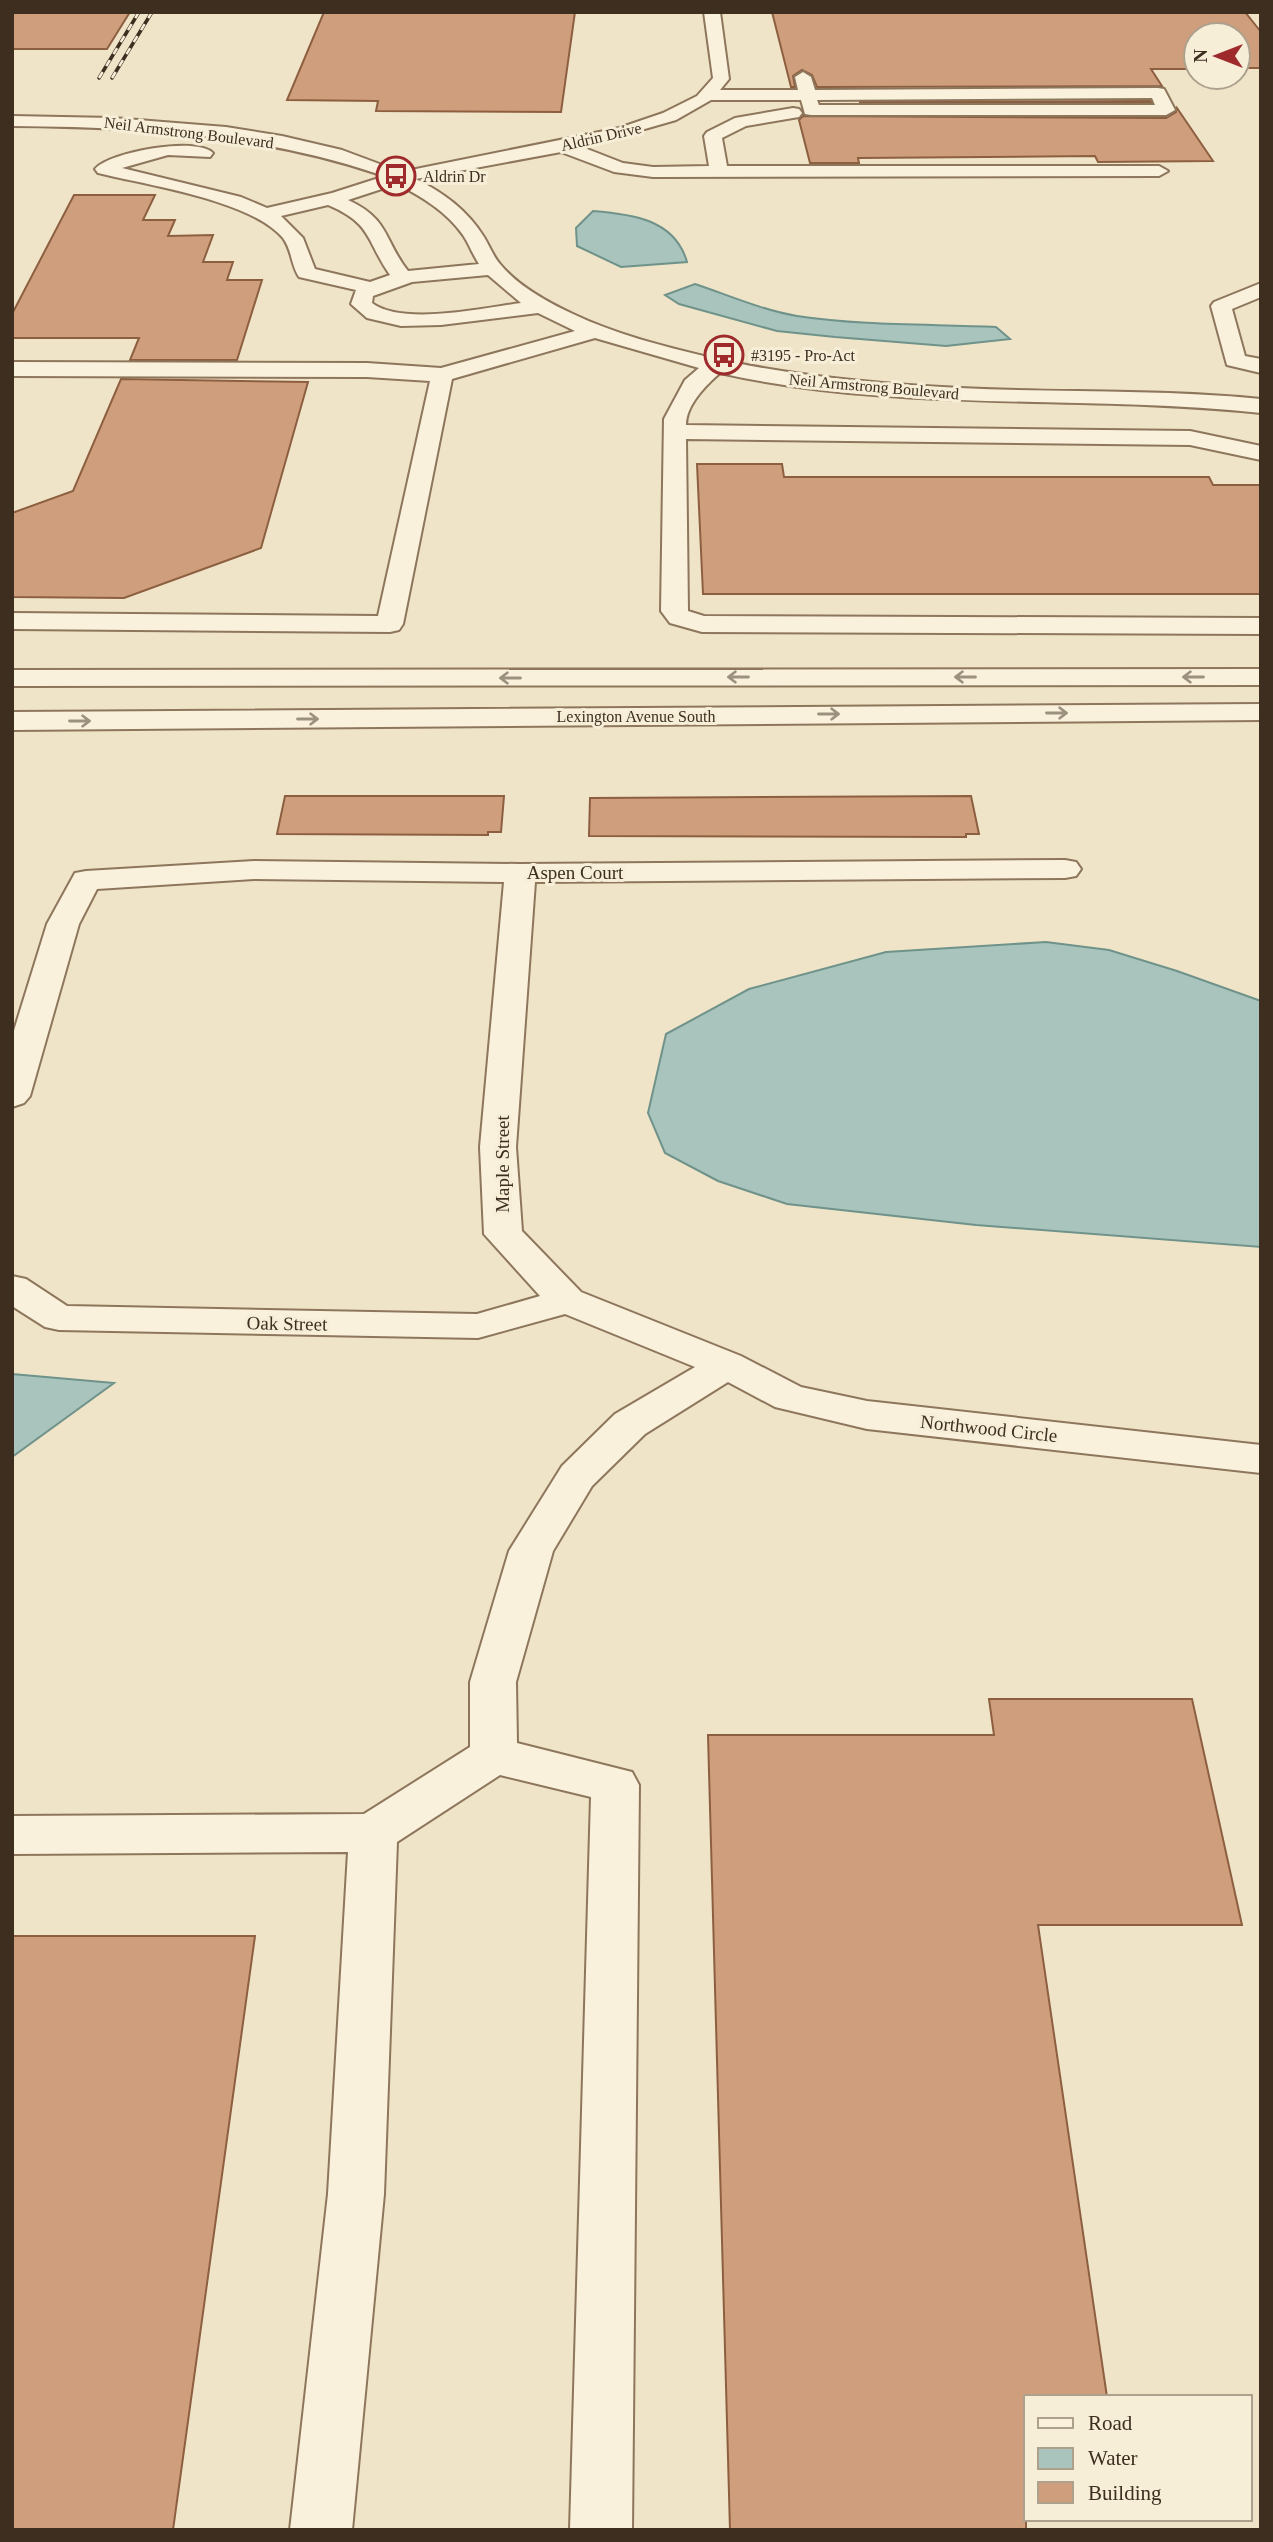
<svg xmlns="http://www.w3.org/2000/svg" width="1273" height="2542" font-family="'Times New Roman',serif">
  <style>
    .water { fill: #a9c4bc; stroke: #6f938a; stroke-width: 2 }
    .building { fill: #cf9f7d; stroke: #8d5f41; stroke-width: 2 }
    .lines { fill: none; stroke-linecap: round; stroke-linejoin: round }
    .minor-casing { stroke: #8d765c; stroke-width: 4 }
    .minor { fill: #faf1dc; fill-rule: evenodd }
    .rail-casing { stroke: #3d2e20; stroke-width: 3.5 }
    .rail { stroke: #f7eed8; stroke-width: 2.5; stroke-dasharray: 7; stroke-linecap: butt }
    .oneway { stroke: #9c907e }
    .labels { text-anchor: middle; stroke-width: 6; stroke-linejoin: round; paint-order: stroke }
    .far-street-label { font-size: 16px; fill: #3d2e20; stroke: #f7eed8 }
    .far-poi-label { font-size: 16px; fill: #3d2e20; stroke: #f7eed8; text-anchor: start }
    .street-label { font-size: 19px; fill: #3d2e20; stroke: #f7eed8 }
  </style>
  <rect width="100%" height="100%" fill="#f0e4c8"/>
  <g class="water">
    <path d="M593,211C631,214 675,219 687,262L621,267L577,246L576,228Z"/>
    <path d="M695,284C728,295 762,310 797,316C863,326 930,324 996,327L1010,339L946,346L835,337L777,331L679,304L665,295Z"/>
    <path d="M1046,942L1109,950L1177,971L1261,1001V1247L976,1225L787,1204L718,1181L665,1153L648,1113L666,1034L749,989L886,952Z"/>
    <path d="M12,1374L114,1383L12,1457Z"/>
  </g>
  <g class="building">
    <path d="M12,12H130L107,49H12Z"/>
    <path d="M324,12H575L561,112L376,111L378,101L287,100Z"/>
    <path d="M772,12H1245L1261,32V68H1238V35H1196V69H1151L1162,86L817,87L812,75L802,70L793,76L795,87H791Z"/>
    <path d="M1150,101L1151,102H859Z"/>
    <path d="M1177,108L1213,161L1098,162L1095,156L858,158L859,163H810L799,120L803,116L1166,118L1176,112Z"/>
    <path d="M74,195H155L143,220H175L168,236L213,235L203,262H233L227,280H262L237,360H130L139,338H12V314Z"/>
    <path d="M121,379L308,382L261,548L124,598L12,597V513L73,491Z"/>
    <path d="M697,464H782L784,477H1209L1213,485H1261V594H703Z"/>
    <path d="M285,796H504L501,832H488V835L277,834Z"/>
    <path d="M971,796L979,834H966V837L589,836L590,798Z"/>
    <path d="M989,1699H1192L1242,1925H1038L1107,2397H1026V2530H730L708,1735H994Z"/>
    <path d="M12,1936H255L173,2530H12Z"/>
  </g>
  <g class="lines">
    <defs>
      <g id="minor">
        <path d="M704,12H720L729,79L720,90H798L795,77L803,72L811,77L815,90L1158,88L1164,89L1175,110L1166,115H811L805,114L801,100H711L676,120L582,147L623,163L653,167L709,166L704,136L707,132L735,118L793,108L799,109L802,113L799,117L746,126L722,138L727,166H1159L1168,171L1159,176L653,177L614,172L561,152L416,179C444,193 467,210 484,237C489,245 493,256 500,264C518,286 547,302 573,314C615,334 662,346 708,357C791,376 875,384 960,388C1060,393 1160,389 1261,399V413C1080,394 898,413 720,373C706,385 686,405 686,425L1190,431L1261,446V460L1190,445L686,439L688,611L704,616L1261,618V634L702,632L670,623L661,611L664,419L685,380L699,368L595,338L452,379L403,624L399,630L390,632L12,629V613L378,616L430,381L367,377L12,376V362L367,363L441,368L575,331L538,313L441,325L401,326L367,318L351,304L356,290L299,277C291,265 292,250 283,238C251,200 146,185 98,173L95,169C109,152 197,136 213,153L210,157L168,155L122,168L241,197L267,208L332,193L382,177L378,174C259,134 137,127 12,126V116L113,118L226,127L282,136L342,150L401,172L619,128L663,113L697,96L713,78ZM1152,98L1155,105H819L817,100ZM397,184C422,197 446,211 463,235C469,244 473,255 479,264L408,271C384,241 390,219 348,200ZM328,205C373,224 366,241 390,275L370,282L315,269L303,238L281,216ZM488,275L521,303C483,308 403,326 372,303L373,296L412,282Z"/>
        <path d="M1261,283V297L1232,309L1245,356L1261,359V373L1227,365L1211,306L1214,302Z"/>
        <path d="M1261,669V685L12,686V670Z"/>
        <path d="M1261,704V720L12,730V712Z"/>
        <path d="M1065,860L1076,862L1081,869L1076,876L1065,878L535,882L516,1147L522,1231L581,1292L741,1356L801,1387L867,1401L1261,1445V1473L867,1429L775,1407L728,1382L645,1434L592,1486L553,1551L516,1682L517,1743L632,1772L639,1785L632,2530H570L591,1797L500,1775L397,1842L384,2194L352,2530H290L328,2194L348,1852L12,1854V1816L364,1814L470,1747V1682L509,1551L562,1466L615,1414L695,1367L565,1314L478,1338L59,1330L45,1327L12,1306V1276L26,1279L67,1306L477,1314L540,1296L484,1234L480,1147L504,882L254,879L97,889L79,924L30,1096L24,1103L12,1107V1037L47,924L75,873L86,871L254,861L520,864Z"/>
      </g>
    </defs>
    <use href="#minor" class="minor-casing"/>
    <use href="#minor" class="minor"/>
    <defs>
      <g id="rail">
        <path d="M99,78L139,12"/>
        <path d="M112,78L152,12"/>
      </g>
    </defs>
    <use href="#rail" class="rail-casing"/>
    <use href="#rail" class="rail"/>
  </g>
  <defs><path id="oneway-shaft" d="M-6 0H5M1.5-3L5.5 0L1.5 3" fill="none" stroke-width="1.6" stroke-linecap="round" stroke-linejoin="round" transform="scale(1.75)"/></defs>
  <g class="oneway">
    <use href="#oneway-shaft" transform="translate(738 677) rotate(180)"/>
    <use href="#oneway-shaft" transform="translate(965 677) rotate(180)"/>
    <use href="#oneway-shaft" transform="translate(1193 677) rotate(180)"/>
    <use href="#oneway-shaft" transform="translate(510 678) rotate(180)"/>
    <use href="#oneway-shaft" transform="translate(1057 713)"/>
    <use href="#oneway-shaft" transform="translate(829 714)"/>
    <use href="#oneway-shaft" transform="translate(308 719)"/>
    <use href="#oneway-shaft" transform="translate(80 721)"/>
  </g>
  <defs>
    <symbol id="bus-ring" viewBox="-11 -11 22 22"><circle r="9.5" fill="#f7eed8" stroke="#9e2a2b" stroke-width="1.5"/><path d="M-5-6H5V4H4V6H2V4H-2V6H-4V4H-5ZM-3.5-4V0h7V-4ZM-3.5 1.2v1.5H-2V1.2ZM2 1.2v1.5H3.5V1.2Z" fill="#9e2a2b"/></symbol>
  </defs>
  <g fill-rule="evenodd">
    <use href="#bus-ring" x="374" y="154" width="44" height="44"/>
    <use href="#bus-ring" x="702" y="333" width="44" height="44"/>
  </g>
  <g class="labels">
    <g class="far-street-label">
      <text transform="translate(189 132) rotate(7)" y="6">Neil Armstrong Boulevard</text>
      <text transform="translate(601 136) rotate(-13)" y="6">Aldrin Drive</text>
      <text transform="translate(874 386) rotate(5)" y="6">Neil Armstrong Boulevard</text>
      <text x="636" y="722">Lexington Avenue South</text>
    </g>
    <g class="far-poi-label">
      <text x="423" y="182">Aldrin Dr</text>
      <text x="751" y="361">#3195 - Pro-Act</text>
    </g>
    <g class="street-label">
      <text x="575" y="879">Aspen Court</text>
      <text transform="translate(502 1164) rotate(-90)" y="7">Maple Street</text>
      <text transform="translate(287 1323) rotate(1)" y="7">Oak Street</text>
      <text transform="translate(989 1428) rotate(6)" y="7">Northwood Circle</text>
    </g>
  </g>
  <rect width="1273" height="2542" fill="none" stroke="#3d2e20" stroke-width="28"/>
  <rect x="1024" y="2395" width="228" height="126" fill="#f7eed8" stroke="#ada18e" stroke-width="2"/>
  <rect x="1038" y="2418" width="35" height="10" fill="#faf1dc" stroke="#ada18e" stroke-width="2"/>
  <text x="1088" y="2430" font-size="21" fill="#3d2e20">Road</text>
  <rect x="1038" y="2448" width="35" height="21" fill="#a9c4bc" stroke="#ada18e" stroke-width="2"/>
  <text x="1088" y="2465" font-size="21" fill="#3d2e20">Water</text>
  <rect x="1038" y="2482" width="35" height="21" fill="#cf9f7d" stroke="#ada18e" stroke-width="2"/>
  <text x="1088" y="2500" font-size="21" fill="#3d2e20">Building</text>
  <g transform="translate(1217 56) rotate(270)"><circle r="33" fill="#f7eed8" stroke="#ada18e" stroke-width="2"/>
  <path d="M0-5L12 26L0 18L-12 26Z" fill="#9e2a2b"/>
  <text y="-10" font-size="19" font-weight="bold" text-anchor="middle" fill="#3d2e20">N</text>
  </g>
</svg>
